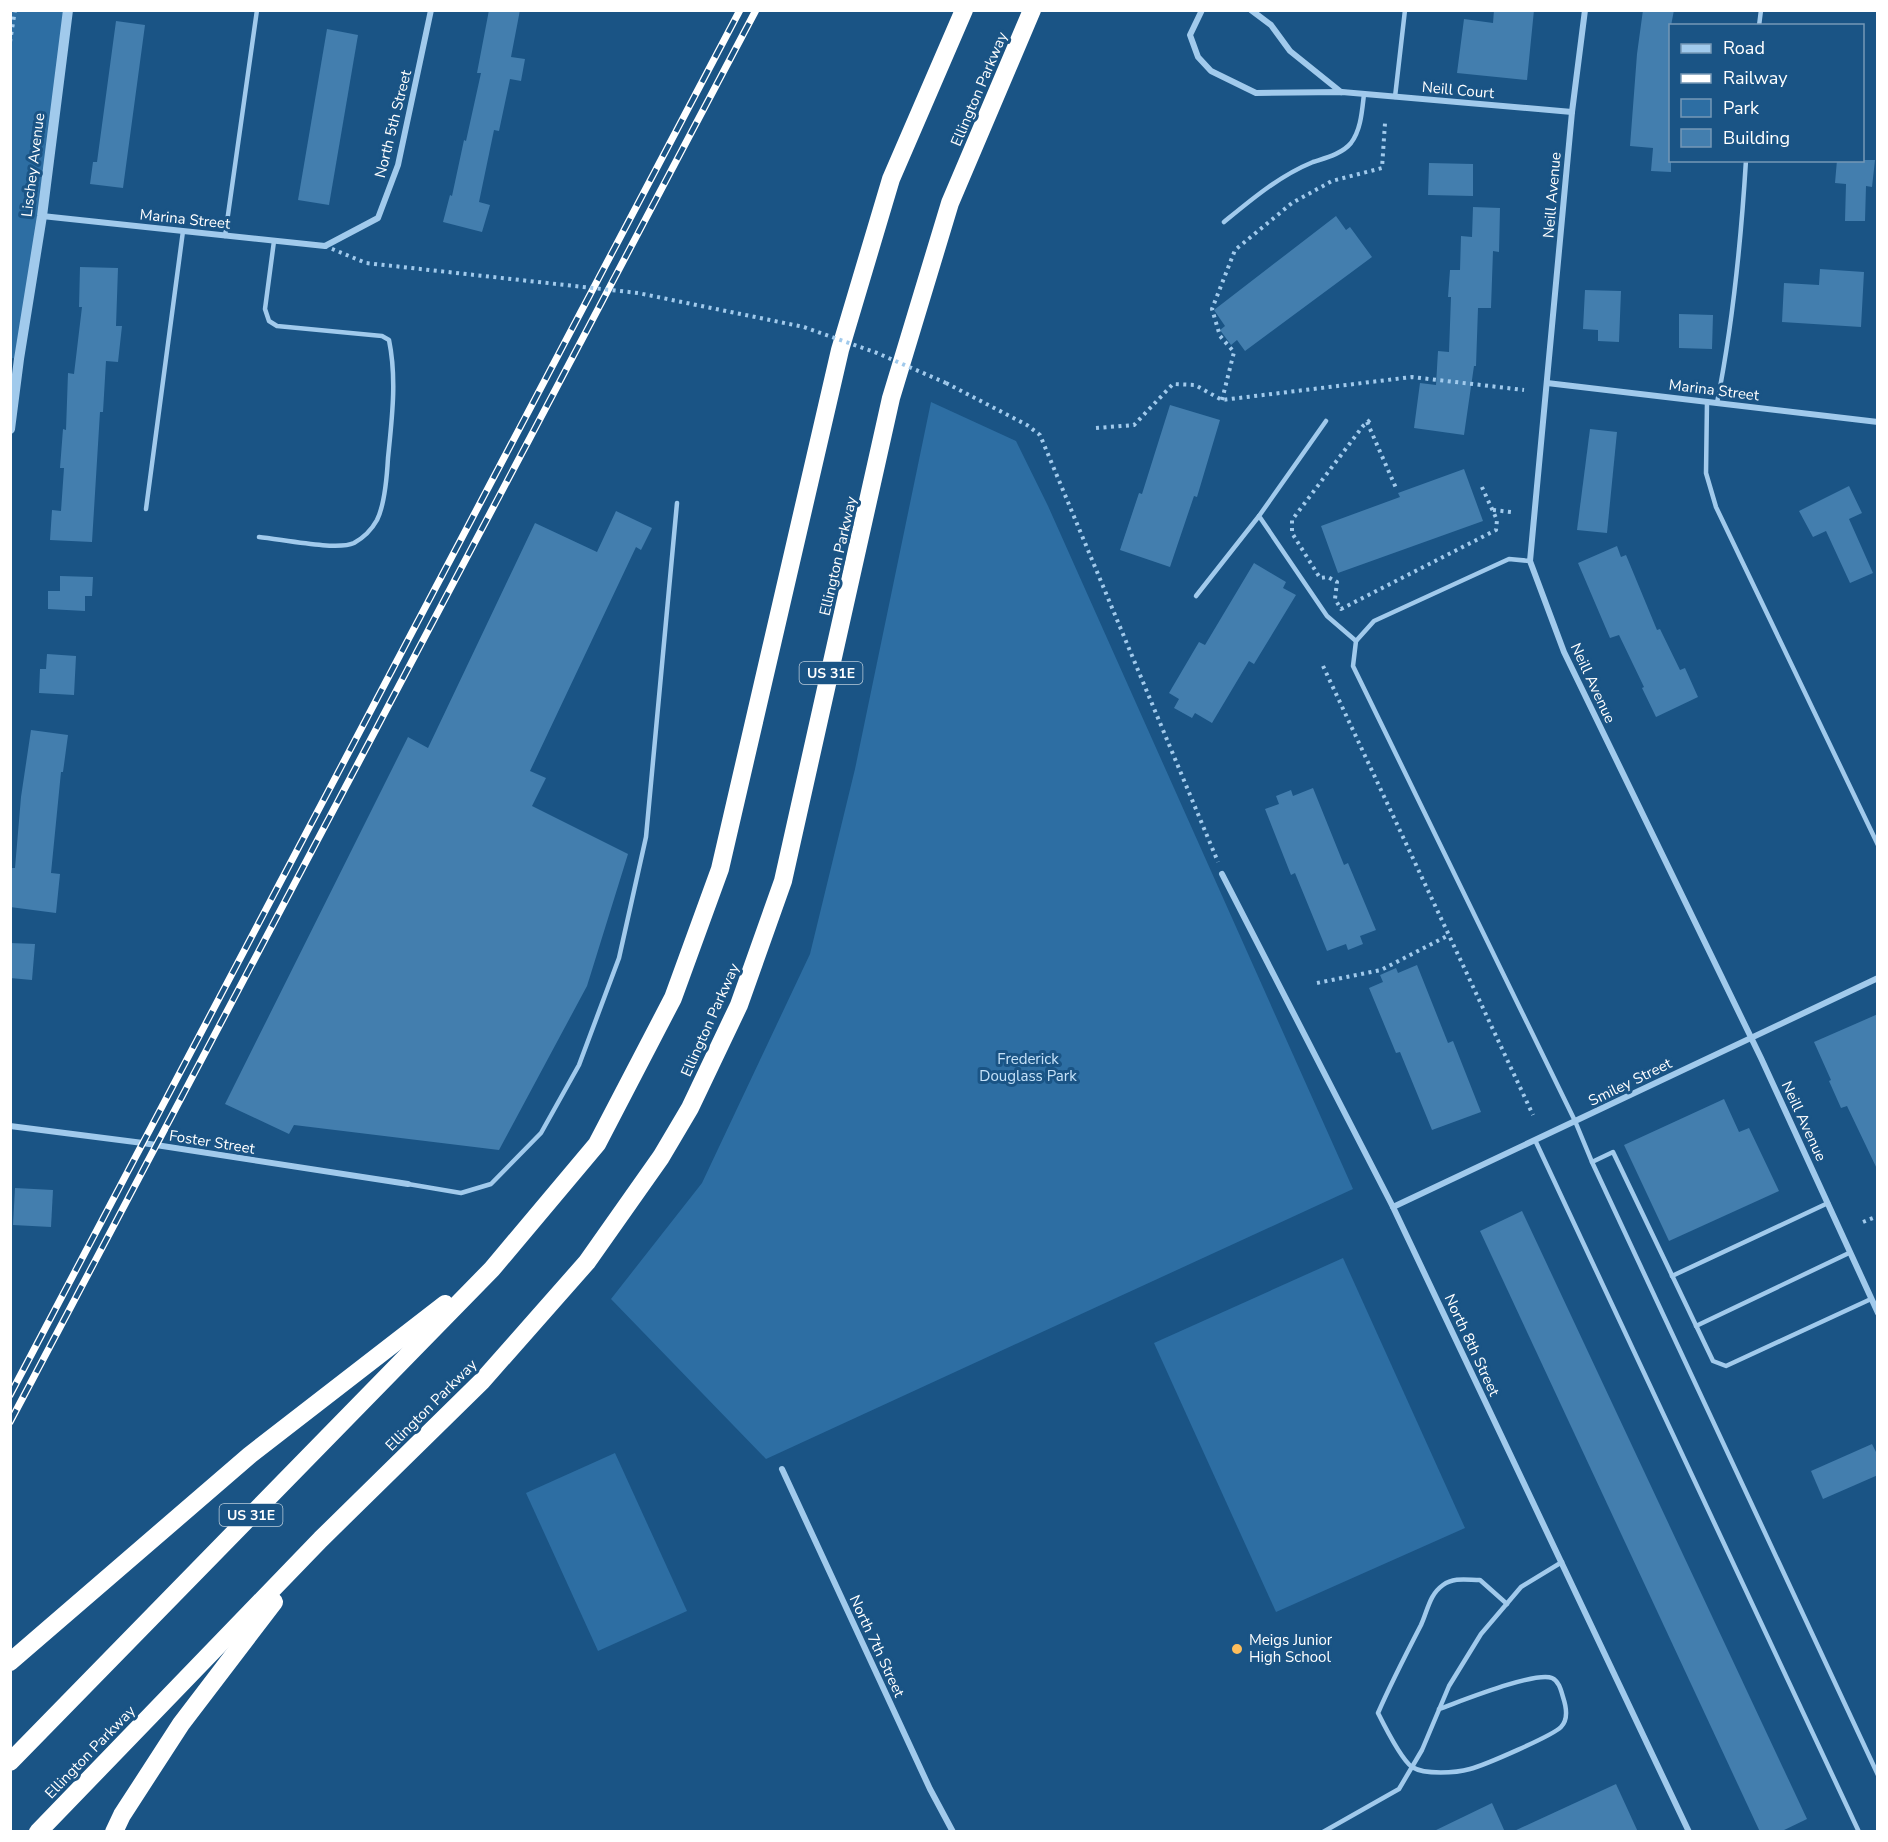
<svg xmlns="http://www.w3.org/2000/svg" width="1888" height="1842" font-family="'Nunito Sans',sans-serif">
  <style>
    .green { fill: #2d6ea3 }
    .building { fill: #437eae }
    .lines { fill: none; stroke-linecap: round; stroke-linejoin: round }
    .path { stroke: #a1caec; stroke-width: 4; stroke-dasharray: 3 4.5; stroke-linecap: butt }
    .service { stroke: #a1caec; stroke-width: 4.5 }
    .minor { stroke: #a1caec; stroke-width: 6 }
    .tertiary { stroke: #a1caec; stroke-width: 10 }
    .motorway { stroke: #fff; stroke-width: 18 }
    .rail-casing { stroke: #fff; stroke-width: 7 }
    .rail { stroke: #1a5485; stroke-width: 4.5; stroke-dasharray: 14; stroke-linecap: butt }
    .path-bridge { stroke: #a1caec; stroke-width: 4; stroke-dasharray: 3 4.5; stroke-linecap: butt }
    .poi-dot { fill: #febe5c; stroke: #1a5485; stroke-width: 2 }
    .labels { text-anchor: middle; stroke-width: 6; stroke-linejoin: round; paint-order: stroke }
    .shield { fill: #1a5485; stroke: #baccda; stroke-width: 1.5 }
    .shield-label { font-size: 14px; font-weight: bold; fill: #fff }
    .street-label { font-size: 15px; fill: #fff; stroke: #1a5485 }
    .park-label { font-size: 15px; fill: #c6e2f9; stroke: #1a5485 }
    .poi-label { font-size: 15px; fill: #fff; stroke: #1a5485; text-anchor: start }
  </style>
  <rect width="100%" height="100%" fill="#1a5485"/>
  <g class="green">
    <path d="M11,11H67L19,359L11,358Z"/>
    <path d="M931,402L1016,441L1048,506L1353,1189L766,1459L611,1299L702,1183L810,954L855,769Z"/>
    <path d="M1343,1258L1465,1528L1276,1612L1154,1343Z"/>
    <path d="M615,1453L687,1611L598,1651L526,1493Z"/>
  </g>
  <g class="building">
    <path d="M489,10H520L511,57L525,59L521,81L510,79L499,131L494,130L479,202L490,205L482,232L443,222L450,195L452,196L464,140L466,141L481,73H477Z"/>
    <path d="M1494,10H1534L1527,80L1457,73L1464,19L1493,23Z"/>
    <path d="M1643,10H1674L1671,26V172L1651,171L1653,148L1630,146L1637,54Z"/>
    <path d="M116,21L145,25L123,188L90,184L93,162H97Z"/>
    <path d="M327,29L358,35L329,205L298,200Z"/>
    <path d="M1837,160H1875L1872,187L1866,186L1865,221H1845L1846,184L1835,183Z"/>
    <path d="M1429,163L1473,164V196L1428,195Z"/>
    <path d="M1473,207L1500,208L1499,252L1493,251L1491,308H1478L1476,366H1474L1464,435L1414,428L1420,383L1436,385L1438,351L1449,352L1451,297H1448L1450,270H1460L1461,236L1472,237Z"/>
    <path d="M1336,216L1346,230L1350,227L1372,257L1245,351L1237,340L1231,345L1220,330L1225,326L1214,310Z"/>
    <path d="M80,267L118,268L116,326H122L118,362L106,361L103,412H100L92,542L50,540L52,510L61,511L64,468H60L63,429L66,430L68,373L74,374L82,307H79Z"/>
    <path d="M1820,269L1864,272L1861,327L1782,322L1784,283L1819,285Z"/>
    <path d="M1585,290L1621,291L1619,342L1598,341V330L1583,329Z"/>
    <path d="M1679,314L1713,315L1712,349L1679,348Z"/>
    <path d="M1170,405L1220,420L1197,497L1194,496L1170,567L1120,550L1139,493L1142,494Z"/>
    <path d="M1590,429L1617,432L1607,533L1577,530Z"/>
    <path d="M1464,469L1483,521L1338,573L1321,526L1400,497L1398,493Z"/>
    <path d="M1849,486L1862,513L1849,519L1873,573L1850,583L1826,531L1813,537L1799,511Z"/>
    <path d="M616,511L652,528L641,550L636,547L530,771L546,778L532,806L628,854L587,986L499,1150L294,1125L289,1134L225,1104L408,737L428,748L535,523L597,552Z"/>
    <path d="M1617,546L1621,557L1626,555L1657,630L1660,629L1680,670L1685,668L1698,697L1656,717L1642,688L1644,687L1619,635L1610,638L1578,563Z"/>
    <path d="M1254,563L1286,582L1283,588L1296,595L1254,664L1249,661L1212,723L1195,713L1192,718L1174,708L1179,699L1169,693L1199,642L1205,645Z"/>
    <path d="M60,576L93,577L92,596H85V611L48,609V591H60Z"/>
    <path d="M47,654L76,656L74,695L39,693L40,669H46Z"/>
    <path d="M31,730L68,735L63,772H61L51,873L60,874L56,913L10,907L12,868H15L21,797Z"/>
    <path d="M1313,788L1344,865L1348,863L1376,930L1360,936L1363,944L1348,950L1346,944L1327,951L1295,873L1291,875L1265,809L1279,804L1276,796L1291,790L1293,796Z"/>
    <path d="M10,943L35,944L32,980L10,978Z"/>
    <path d="M1417,965L1448,1043L1453,1041L1481,1112L1432,1130L1400,1052L1396,1053L1369,988L1383,982L1380,975L1396,968L1398,973Z"/>
    <path d="M1878,1014V1171L1847,1106L1841,1108L1829,1081L1831,1080L1814,1042Z"/>
    <path d="M1724,1099L1739,1132L1749,1128L1779,1191L1669,1241L1624,1145Z"/>
    <path d="M15,1188L53,1190L51,1227L13,1225Z"/>
    <path d="M1522,1211L1807,1819L1780,1832H1760L1480,1231Z"/>
    <path d="M1872,1444L1878,1456V1475L1823,1499L1811,1471Z"/>
    <path d="M1616,1784L1638,1832H1512Z"/>
    <path d="M1492,1803L1505,1832H1432Z"/>
  </g>
  <g class="lines">
    <g class="path">
      <path d="M10,42L15,10"/>
      <path d="M946,383L1027,425L1040,435L1218,862"/>
      <path d="M1222,400L1234,352L1220,336L1212,309L1235,250L1292,203L1332,181L1382,168L1385,123"/>
      <path d="M1370,420L1363,426L1292,520V533L1320,578L1328,577L1337,582L1335,599L1341,609L1496,530L1497,520L1481,485"/>
      <path d="M1367,422L1396,488"/>
      <path d="M1096,428L1134,425L1173,384L1195,385L1222,400L1412,377L1524,390"/>
      <path d="M1493,510L1511,512"/>
      <path d="M1323,666L1533,1115"/>
      <path d="M1317,983L1381,970L1449,935"/>
      <path d="M1863,1222L1878,1216"/>
    </g>
    <g class="service">
      <path d="M1759,26L1761,10"/>
      <path d="M1395,97L1405,10"/>
      <path d="M1224,222C1252,199 1279,176 1313,162C1325,158 1342,154 1351,143C1361,130 1362,111 1364,94"/>
      <path d="M225,236L257,10"/>
      <path d="M1707,402L1706,473L1716,507L1878,845"/>
      <path d="M1717,403C1733,323 1741,242 1746,160"/>
      <path d="M1326,421L1259,516L1327,616L1356,641"/>
      <path d="M146,509L183,231"/>
      <path d="M259,537C281,539 337,551 354,543C363,538 372,529 377,520C385,504 387,476 388,458C392,418 397,379 389,340L382,336L277,326L269,321L265,309L274,241"/>
      <path d="M1530,561L1509,559L1374,621L1356,641L1353,666L1575,1121L1592,1162L1613,1152L1713,1361L1726,1366L1871,1299"/>
      <path d="M1196,596L1259,516"/>
      <path d="M1535,1140L1859,1832"/>
      <path d="M1592,1162L1878,1775"/>
      <path d="M408,1184L461,1193L491,1184L541,1133L579,1065L619,958L646,837L677,503"/>
      <path d="M1672,1276L1828,1203"/>
      <path d="M1696,1326L1849,1253"/>
      <path d="M1439,1709C1459,1702 1535,1671 1552,1678C1559,1681 1561,1690 1563,1697C1566,1706 1569,1719 1561,1727C1552,1736 1485,1765 1470,1769C1456,1773 1425,1775 1412,1767C1402,1760 1384,1725 1378,1713C1391,1683 1406,1654 1421,1625C1428,1610 1429,1595 1443,1585C1454,1577 1467,1580 1480,1580L1507,1604"/>
      <path d="M1323,1832L1399,1789L1422,1750L1449,1686L1481,1634L1521,1587L1562,1562"/>
    </g>
    <g class="minor">
      <path d="M1202,10L1190,35L1198,57L1211,71L1256,93L1342,92L1572,112"/>
      <path d="M1251,10L1271,25L1290,51L1341,92"/>
      <path d="M1585,10L1572,112L1530,561L1564,652L1761,1058L1878,1313"/>
      <path d="M42,216L325,246L378,218L398,165L431,10"/>
      <path d="M1547,383L1878,422"/>
      <path d="M1222,874L1393,1207L1689,1832"/>
      <path d="M10,1126L143,1143L408,1184"/>
      <path d="M1393,1207L1878,978"/>
      <path d="M782,1469L930,1789L953,1832"/>
    </g>
    <path class="tertiary" d="M10,429L19,359L42,216L68,10"/>
    <g class="motorway">
      <path d="M10,1662L250,1455L445,1304"/>
      <path d="M10,1762L492,1269L597,1144L673,998L720,869L840,350L891,179L964,10"/>
      <path d="M38,1832L321,1539L482,1381L587,1262L661,1157L690,1108L739,1005L783,881L891,398L950,203L1032,10"/>
      <path d="M114,1832L122,1815L181,1724L274,1602"/>
    </g>
    <defs>
      <g id="rail">
        <path d="M10,1395L740,10"/>
        <path d="M10,1422L756,10"/>
      </g>
    </defs>
    <use href="#rail" class="rail-casing"/>
    <use href="#rail" class="rail"/>
    <path class="path-bridge" d="M325,246L366,263L638,293L804,327L877,353L946,383"/>
  </g>
  <circle class="poi-dot" cx="1237" cy="1649" r="6"/>
  <g class="labels">
    <g class="shield">
      <rect x="799.5" y="662" width="63" height="22" rx="4.5"/>
      <rect x="219.5" y="1504" width="63" height="22" rx="4.5"/>
    </g>
    <g class="shield-label">
      <text x="831" y="678">US 31E</text>
      <text x="251" y="1520">US 31E</text>
    </g>
    <g class="street-label">
      <text transform="translate(979 89) rotate(-67)" y="5">Ellington Parkway</text>
      <text transform="translate(1458 90) rotate(5)" y="5">Neill Court</text>
      <text transform="translate(393 124) rotate(-76)" y="5">North 5th Street</text>
      <text transform="translate(33 165) rotate(-83)" y="5">Lischey Avenue</text>
      <text transform="translate(1552 195) rotate(-85)" y="5">Neill Avenue</text>
      <text transform="translate(185 219) rotate(6)" y="5">Marina Street</text>
      <text transform="translate(1714 390) rotate(7)" y="5">Marina Street</text>
      <text transform="translate(838 556) rotate(-77)" y="5">Ellington Parkway</text>
      <text transform="translate(1593 683) rotate(65)" y="5">Neill Avenue</text>
      <text transform="translate(710 1020) rotate(-66)" y="5">Ellington Parkway</text>
      <text transform="translate(1630 1082) rotate(-26)" y="5">Smiley Street</text>
      <text transform="translate(1804 1121) rotate(65)" y="5">Neill Avenue</text>
      <text transform="translate(212 1142) rotate(9)" y="5">Foster Street</text>
      <text transform="translate(1472 1345) rotate(65)" y="5">North 8th Street</text>
      <text transform="translate(431 1405) rotate(-45)" y="5">Ellington Parkway</text>
      <text transform="translate(877 1646) rotate(65)" y="5">North 7th Street</text>
      <text transform="translate(90 1752) rotate(-46)" y="5">Ellington Parkway</text>
    </g>
    <g class="park-label">
      <text x="1028" y="1064">Frederick<tspan x="1028" dy="17">Douglass Park</tspan></text>
    </g>
    <g class="poi-label">
      <text x="1249" y="1645">Meigs Junior<tspan x="1249" dy="17">High School</tspan></text>
    </g>
  </g>
  <rect width="1888" height="1842" fill="none" stroke="#ffffff" stroke-width="24"/>
  <rect x="1669" y="24" width="195" height="138" fill="#1a5485" stroke="#7698b6" stroke-width="1.5"/>
  <rect x="1681" y="44" width="30" height="9" fill="#a1caec" stroke="#7698b6" stroke-width="1.5"/>
  <text x="1723" y="54" font-size="18" fill="#ffffff">Road</text>
  <rect x="1681" y="74" width="30" height="9" fill="#ffffff" stroke="#7698b6" stroke-width="1.5"/>
  <text x="1723" y="84" font-size="18" fill="#ffffff">Railway</text>
  <rect x="1681" y="99" width="30" height="18" fill="#2d6ea3" stroke="#7698b6" stroke-width="1.5"/>
  <text x="1723" y="114" font-size="18" fill="#ffffff">Park</text>
  <rect x="1681" y="129" width="30" height="18" fill="#437eae" stroke="#7698b6" stroke-width="1.5"/>
  <text x="1723" y="144" font-size="18" fill="#ffffff">Building</text>
</svg>
